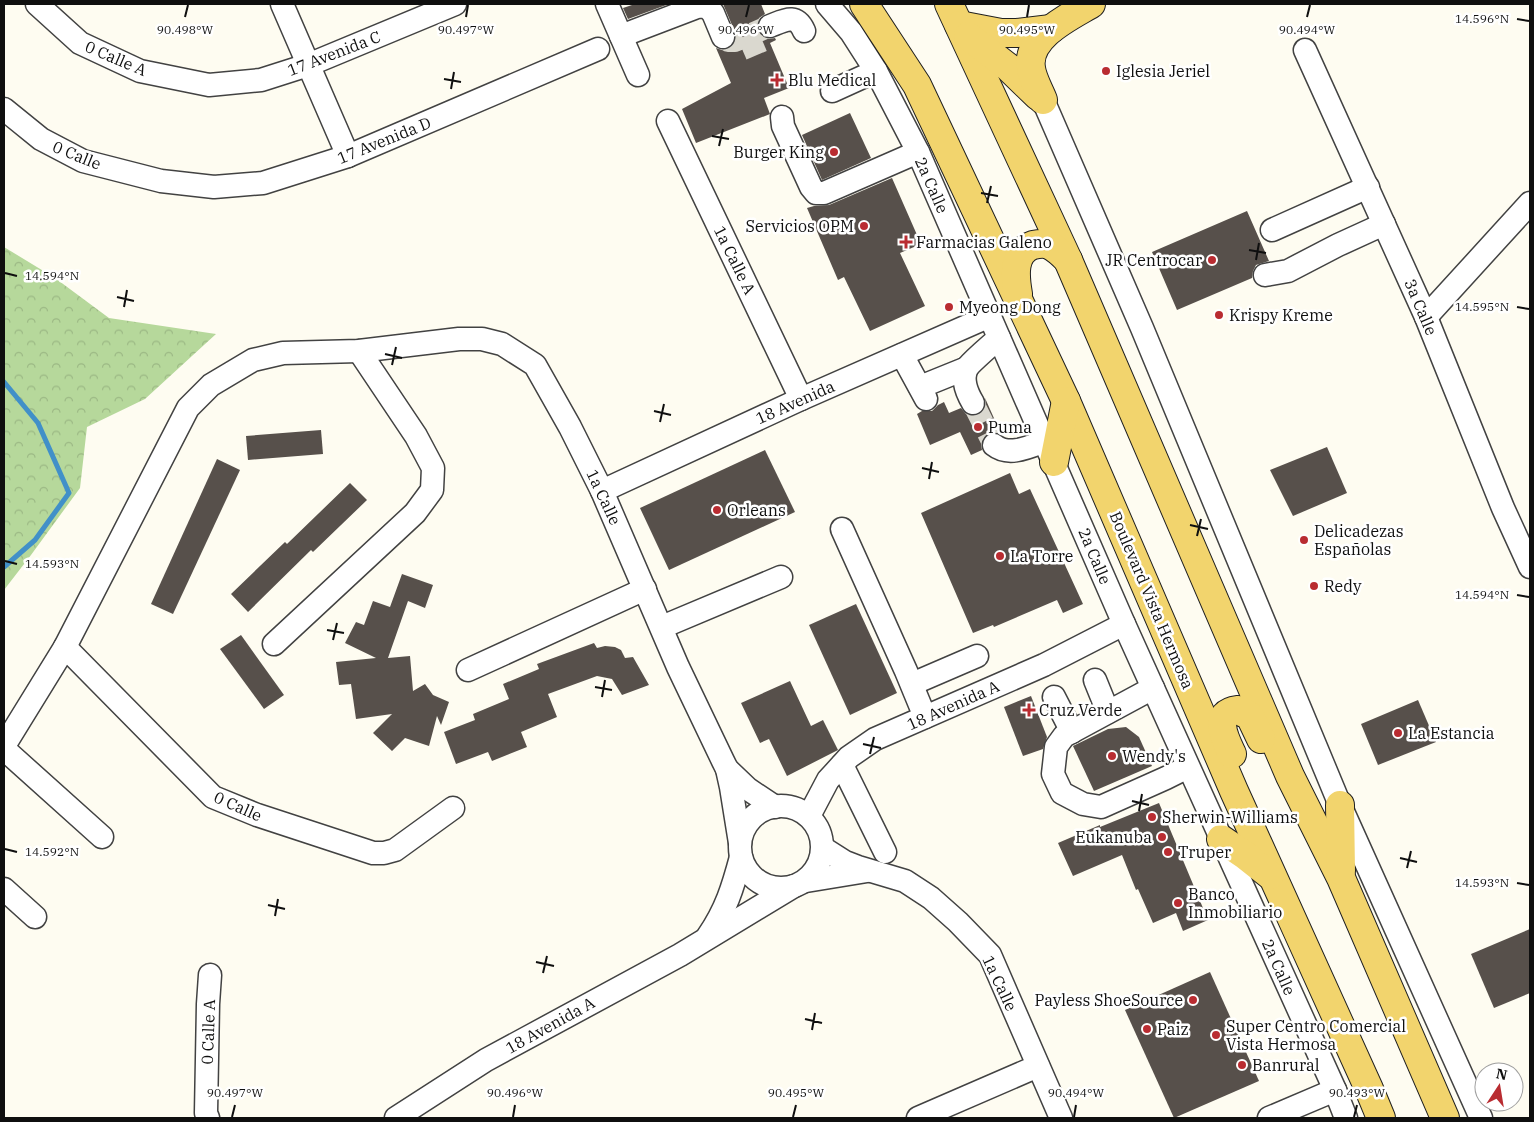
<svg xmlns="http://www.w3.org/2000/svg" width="1534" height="1122" font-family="'IBM Plex Serif',serif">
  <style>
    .forest { fill: url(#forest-crowns) }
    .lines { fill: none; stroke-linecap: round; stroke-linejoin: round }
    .stream { stroke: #4190c8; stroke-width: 5 }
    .building { fill: #57504b }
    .minor-tunnel { stroke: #dad8cf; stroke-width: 22; stroke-dasharray: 22 11; stroke-linecap: butt }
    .minor-casing { stroke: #424242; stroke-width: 25 }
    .major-casing { stroke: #202020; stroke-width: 30 }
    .minor { stroke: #fff; stroke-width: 22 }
    .major { stroke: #f2d46d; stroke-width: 28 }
    .ticks { fill: none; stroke: #0f0f0f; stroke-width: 2 }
    .poi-dot { fill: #b92c31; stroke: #fff; stroke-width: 2 }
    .labels { text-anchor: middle; stroke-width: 5; stroke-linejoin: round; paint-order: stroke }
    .street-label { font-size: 16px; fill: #0f0f0f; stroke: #fff }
    .poi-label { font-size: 16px; fill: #0f0f0f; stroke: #fff; text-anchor: start }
    .ticks-label { font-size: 12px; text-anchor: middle; fill: #0f0f0f; stroke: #fff; stroke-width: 5; stroke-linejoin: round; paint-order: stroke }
  </style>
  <defs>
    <pattern id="forest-crowns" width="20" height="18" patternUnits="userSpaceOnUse" patternTransform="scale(1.25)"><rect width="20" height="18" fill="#b6d89b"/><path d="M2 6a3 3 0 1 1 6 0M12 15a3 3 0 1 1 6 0" fill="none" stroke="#9bb884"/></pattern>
  </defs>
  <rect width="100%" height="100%" fill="#fefcf1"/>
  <path class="forest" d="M4,247L55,278L109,318L216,334L145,399L87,427L80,488L31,555L4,590Z"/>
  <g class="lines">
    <path class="stream" d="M4,382L38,423L69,493L35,540L4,567"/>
  </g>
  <g class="building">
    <path d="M635,4H669L628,19L623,8Z"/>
    <path d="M723,4H761L765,14L759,18L757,24L758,31L762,37L769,39L775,38L776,40L770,43L789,88L764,98L770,114L696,143L682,109L731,83L716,48L722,50L728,49L734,45L736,39L735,32Z"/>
    <path d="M850,113L871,158L822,180L802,135Z"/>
    <path d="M892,178L921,244L900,253L925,306L870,331L844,277L838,280L807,208L814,206L829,205Z"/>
    <path d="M1247,211L1269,261L1256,265L1253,271L1252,278L1177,310L1152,252Z"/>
    <path d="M985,398L1001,434L994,432L987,434L983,439L981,444L982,450L971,455L960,432L930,445L917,414L922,411H932L938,405L944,402L949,413L961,408L966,414L973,416L979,415L984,410L986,404Z"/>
    <path d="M321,430L323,454L248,460L246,436Z"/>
    <path d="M1327,447L1347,493L1293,516L1270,470Z"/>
    <path d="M765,450L795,512L669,570L640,508Z"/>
    <path d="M217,459L240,470L173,614L151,604Z"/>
    <path d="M1010,473L1019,494L1030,489L1083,604L1063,613L1057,600L994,627L993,625L973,633L921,513Z"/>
    <path d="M350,483L367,500L313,552L311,550L248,612L231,594L285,542L287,544Z"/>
    <path d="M402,574L433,585L425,608L408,601L388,658L410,656L413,691L425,684L433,695L449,702L441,725L437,716L429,746L405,738L392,751L373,733L392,714L356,719L351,684L339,685L336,662L376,658L345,643L356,622L364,625L373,601L390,607Z"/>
    <path d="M856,604L897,693L850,715L809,625Z"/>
    <path d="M241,635L284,695L264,709L220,649Z"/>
    <path d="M594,643L597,648L605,646L615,647L621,650L625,658L633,657L649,685L622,695L612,679L597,676L548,694L557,717L521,732L527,747L492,761L488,752L456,764L444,732L475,720L473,714L509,699L503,684L539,669L537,664Z"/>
    <path d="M790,681L811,726L823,720L838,750L787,776L769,739L760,743L741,703Z"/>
    <path d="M1031,696L1047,737L1043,749L1023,756L1004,707Z"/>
    <path d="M1418,700L1436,742L1378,765L1361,724Z"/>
    <path d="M1126,727L1139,737L1152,766L1094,791L1073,746L1108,729Z"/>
    <path d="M1159,803L1208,920L1183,931L1176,913L1153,923L1138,889L1136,890L1122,855L1073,876L1058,843L1100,825V827Z"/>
    <path d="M1530,929V993L1494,1008L1471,954Z"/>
    <path d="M1210,972L1259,1081L1174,1118L1125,1010Z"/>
  </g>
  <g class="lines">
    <g class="minor-tunnel">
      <path d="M748,35L757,56"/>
      <path d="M723,37L728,41H735L770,26"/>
      <path d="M973,403L994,445"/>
    </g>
    <defs>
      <g id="minor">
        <path d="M37,4L80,43L140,71L209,85L261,80L308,65L455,4"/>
        <path d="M282,4L348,156"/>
        <path d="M607,4L638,75"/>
        <path d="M827,4L851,32L876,71L918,152L1124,624L1335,1090L1346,1118"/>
        <path d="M770,26C785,20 796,13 804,31"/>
        <path d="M621,36L697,7L706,6L713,13L723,37"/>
        <path d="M1305,50L1426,317L1503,508L1530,567"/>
        <path d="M832,91L876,71"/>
        <path d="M1043,100L1142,328L1340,805L1481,1118"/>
        <path d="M4,109L41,139L83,161L161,181L214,187L263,183L348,156L598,49"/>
        <path d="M782,117L783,126L811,187L816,193H824L918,152"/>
        <path d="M668,121L801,399"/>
        <path d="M1272,230L1368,187"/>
        <path d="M1265,275L1288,271L1338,245L1384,224"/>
        <path d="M1426,317L1530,203"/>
        <path d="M902,355L926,399"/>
        <path d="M920,387L967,368"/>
        <path d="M973,403C967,393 961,380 967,368C970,363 993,343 999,338"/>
        <path d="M994,445C1009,457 1029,447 1045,441"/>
        <path d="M602,491L801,399L990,316"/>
        <path d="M842,529L906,671L925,717"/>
        <path d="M662,627L781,577"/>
        <path d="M274,644L415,513L432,490L433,468L416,436L359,351"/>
        <path d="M65,647L213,797L257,815L373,853H384L395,850L453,808"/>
        <path d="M468,670L645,589"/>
        <path d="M1095,680L1108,712"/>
        <path d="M912,684L977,656"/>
        <path d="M1153,688L1064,736L1056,747L1053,774L1062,793L1083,804L1101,807L1166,778L1188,767"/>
        <path d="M1054,697L1072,732"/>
        <path d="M4,746L65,647L188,408L211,385L253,360L283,353L359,351L459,339H482L502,344L535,365L570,427L602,491L678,667L723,761L727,769L731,787L740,843"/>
        <path d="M4,749L102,837"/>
        <path d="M842,765L885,852"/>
        <path d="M727,769L748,789L775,807"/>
        <circle cx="781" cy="847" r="41"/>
        <path d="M809,816L828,780L849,757L875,739L1044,665L1124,624"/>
        <path d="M823,848L845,862L858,867L905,881L931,898L958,922L990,955L1061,1118"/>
        <path d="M806,881L867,871"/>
        <path d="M4,889L35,917"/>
        <path d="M708,936C726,910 733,887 741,857"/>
        <path d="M208,1118L206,1113L208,1004L210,975"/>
        <path d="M396,1118L486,1060L680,955L794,886"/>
        <path d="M918,1118L1038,1066"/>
        <path d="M1269,1118L1335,1090"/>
      </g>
      <g id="major">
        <path d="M864,4L917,85L1066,401L1234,791L1369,1089L1381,1118"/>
        <path d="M949,4L1068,260L1290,776L1341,878L1445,1118"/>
        <path d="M959,25L1001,33H1017L1051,29"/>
        <path d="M968,36L1008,67L1038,96"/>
        <path d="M1043,100C1039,90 1032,78 1031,68C1026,37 1069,17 1091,4"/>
        <path d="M1018,294C1015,277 1012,252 1033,245C1038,244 1044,243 1049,245C1056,248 1062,254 1068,260"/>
        <path d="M1054,462L1066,401"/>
        <path d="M1232,754C1225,739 1211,713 1238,710L1250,716L1261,739"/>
        <path d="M1340,805L1341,871"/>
        <path d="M1221,839L1246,856L1270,875"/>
      </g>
    </defs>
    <use href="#minor" class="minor-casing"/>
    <use href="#major" class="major-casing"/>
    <use href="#minor" class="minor"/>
    <use href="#major" class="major"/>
  </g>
  <path class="ticks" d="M185,17L188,5M466,17L468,5M746,17L749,5M1027,17L1029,5M1307,17L1310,5M1517,19L1529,21M444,79L461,82M451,89L454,72M712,136L729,139M719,146L723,129M981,193L998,196M987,203L991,186M1249,250L1266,253M1256,260L1259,243M5,273L17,276M117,297L134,301M124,307L127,290M1517,307L1529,309M385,354L402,358M392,365L396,347M654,411L671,415M660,422L664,404M922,468L939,472M929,479L932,462M1190,525L1208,529M1197,536L1201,519M5,561L17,564M1517,595L1529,597M327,630L344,633M333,640L337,623M595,687L612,690M602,697L605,680M863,744L881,748M870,754L874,737M1132,801L1149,805M1139,811L1142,794M5,849L17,852M1400,858L1417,862M1407,868L1411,851M1517,883L1529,885M268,905L285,909M275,916L278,899M536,962L554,966M543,973L547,956M805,1019L822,1023M812,1030L815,1013M232,1117L235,1105M513,1117L515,1105M793,1117L796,1105M1074,1117L1076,1105M1354,1117L1357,1105"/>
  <g class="poi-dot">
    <circle cx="1106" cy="71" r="5"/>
    <path d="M774.5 72.5h5v5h5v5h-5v5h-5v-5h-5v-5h5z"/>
    <circle cx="834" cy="152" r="5"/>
    <circle cx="864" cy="226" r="5"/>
    <path d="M903.5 234.5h5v5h5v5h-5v5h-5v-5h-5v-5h5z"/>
    <circle cx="1212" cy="260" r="5"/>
    <circle cx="949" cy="307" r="5"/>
    <circle cx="1219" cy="315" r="5"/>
    <circle cx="978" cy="427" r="5"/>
    <circle cx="717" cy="510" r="5"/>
    <circle cx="1304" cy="540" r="5"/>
    <circle cx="1000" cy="556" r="5"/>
    <circle cx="1314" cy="586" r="5"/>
    <path d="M1026.5 702.5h5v5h5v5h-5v5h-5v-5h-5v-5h5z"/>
    <circle cx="1398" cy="733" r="5"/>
    <circle cx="1112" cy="756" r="5"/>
    <circle cx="1152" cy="817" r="5"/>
    <circle cx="1162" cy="837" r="5"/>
    <circle cx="1168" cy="852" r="5"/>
    <circle cx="1178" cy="903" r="5"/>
    <circle cx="1193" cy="1000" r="5"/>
    <circle cx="1147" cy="1029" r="5"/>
    <circle cx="1216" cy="1035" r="5"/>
    <circle cx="1242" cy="1065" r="5"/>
  </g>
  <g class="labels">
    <g class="street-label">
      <text transform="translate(334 53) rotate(-21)" y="6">17 Avenida C</text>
      <text transform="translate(116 58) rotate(23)" y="6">0 Calle A</text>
      <text transform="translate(384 140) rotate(-22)" y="6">17 Avenida D</text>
      <text transform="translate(77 155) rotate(22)" y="6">0 Calle</text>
      <text transform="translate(932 185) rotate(66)" y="6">2a Calle</text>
      <text transform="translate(735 260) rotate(64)" y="6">1a Calle A</text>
      <text transform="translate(1421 307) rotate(67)" y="6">3a Calle</text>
      <text transform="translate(795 402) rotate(-24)" y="6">18 Avenida</text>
      <text transform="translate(604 497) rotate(65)" y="6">1a Calle</text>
      <text transform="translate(1095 556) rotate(67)" y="6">2a Calle</text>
      <text transform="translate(1152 600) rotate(67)" y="6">Boulevard Vista Hermosa</text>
      <text transform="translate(953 705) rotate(-24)" y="6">18 Avenida A</text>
      <text transform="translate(238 806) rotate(24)" y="6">0 Calle</text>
      <text transform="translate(1279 967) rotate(66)" y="6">2a Calle</text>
      <text transform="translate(1000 983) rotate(65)" y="6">1a Calle</text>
      <text transform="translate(550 1025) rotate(-29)" y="6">18 Avenida A</text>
      <text transform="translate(208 1032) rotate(-88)" y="6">0 Calle A</text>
    </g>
    <g class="poi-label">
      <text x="1116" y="77">Iglesia Jeriel</text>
      <text x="788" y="86">Blu Medical</text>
      <text x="824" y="158" text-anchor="end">Burger King</text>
      <text x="854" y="232" text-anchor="end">Servicios OPM</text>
      <text x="916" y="248">Farmacias Galeno</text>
      <text x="1202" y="266" text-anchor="end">JR Centrocar</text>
      <text x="959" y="313">Myeong Dong</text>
      <text x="1229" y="321">Krispy Kreme</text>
      <text x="988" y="433">Puma</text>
      <text x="727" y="516">Orleans</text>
      <text x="1314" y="537">Delicadezas<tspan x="1314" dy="18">Españolas</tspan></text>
      <text x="1010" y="562">La Torre</text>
      <text x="1324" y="592">Redy</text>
      <text x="1039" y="716">Cruz Verde</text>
      <text x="1408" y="739">La Estancia</text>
      <text x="1122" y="762">Wendy's</text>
      <text x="1162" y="823">Sherwin-Williams</text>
      <text x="1152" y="843" text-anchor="end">Eukanuba</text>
      <text x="1178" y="858">Truper</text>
      <text x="1188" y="900">Banco<tspan x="1188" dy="18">Inmobiliario</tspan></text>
      <text x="1183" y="1006" text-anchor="end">Payless ShoeSource</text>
      <text x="1226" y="1032">Super Centro Comercial<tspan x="1226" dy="18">Vista Hermosa</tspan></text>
      <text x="1157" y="1035">Paiz</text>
      <text x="1252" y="1071">Banrural</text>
    </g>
  </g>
  <g class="ticks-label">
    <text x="1482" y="23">14.596°N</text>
    <text x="185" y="34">90.498°W</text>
    <text x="466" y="34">90.497°W</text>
    <text x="746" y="34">90.496°W</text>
    <text x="1027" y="34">90.495°W</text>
    <text x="1307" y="34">90.494°W</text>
    <text x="52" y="280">14.594°N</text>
    <text x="1482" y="311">14.595°N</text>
    <text x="52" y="568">14.593°N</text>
    <text x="1482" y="599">14.594°N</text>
    <text x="52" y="856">14.592°N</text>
    <text x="1482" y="887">14.593°N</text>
    <text x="235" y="1097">90.497°W</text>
    <text x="515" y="1097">90.496°W</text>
    <text x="796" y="1097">90.495°W</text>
    <text x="1076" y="1097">90.494°W</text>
    <text x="1357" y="1097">90.493°W</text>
  </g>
  <rect width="1534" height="1122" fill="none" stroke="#0f0f0f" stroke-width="10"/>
  <g transform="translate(1499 1087) rotate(12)"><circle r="24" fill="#ffffff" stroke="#9f9f9f"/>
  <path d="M0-4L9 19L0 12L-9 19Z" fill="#b92c31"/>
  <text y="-8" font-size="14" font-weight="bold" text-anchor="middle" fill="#0f0f0f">N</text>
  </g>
</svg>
